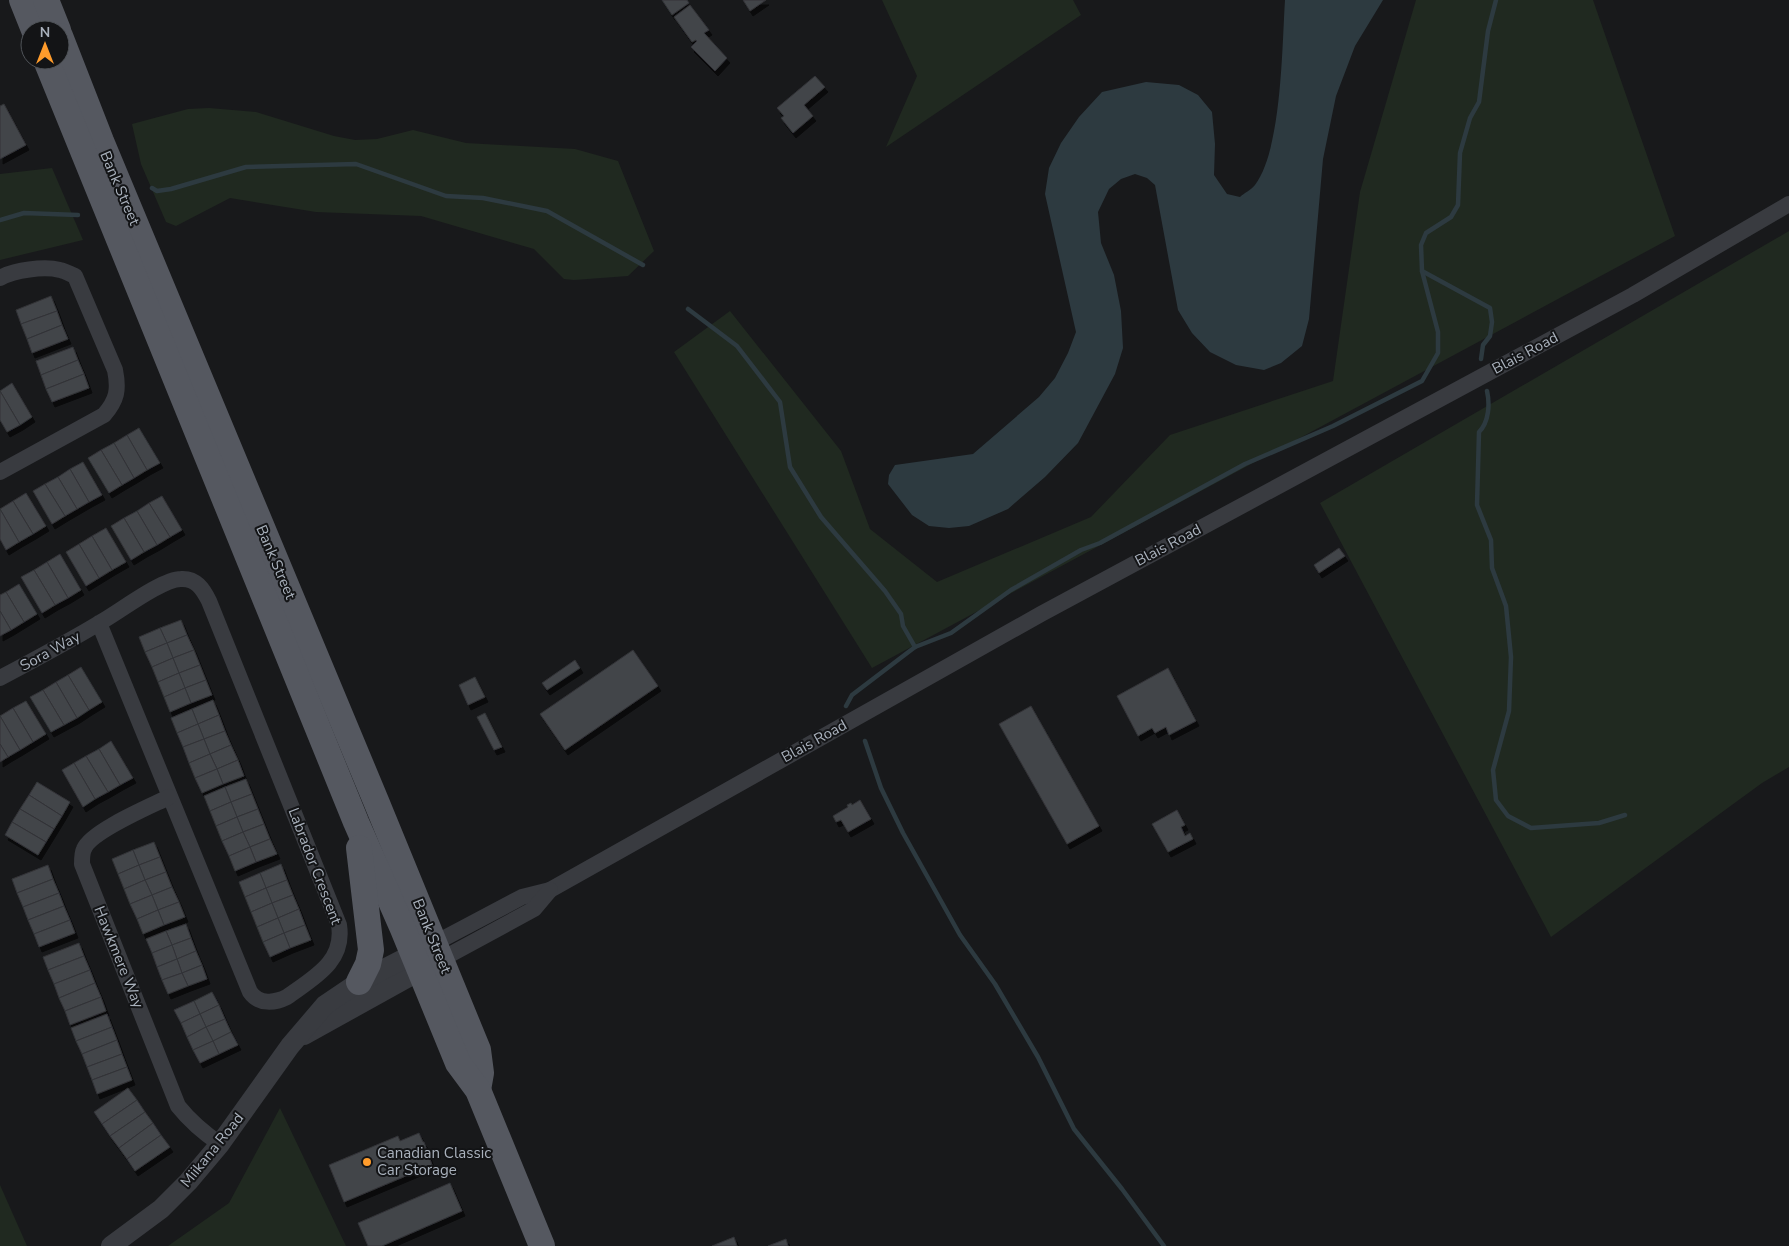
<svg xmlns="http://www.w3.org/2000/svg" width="1789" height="1246" font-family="'Nunito Sans',sans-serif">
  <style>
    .green { fill: #202920 }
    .water { fill: #2d3a40 }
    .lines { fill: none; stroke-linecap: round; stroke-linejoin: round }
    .stream { stroke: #2d3a40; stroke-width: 4.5 }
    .building { fill: #424448; stroke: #323337; filter: url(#shadow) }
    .minor { stroke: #393b40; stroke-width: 16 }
    .tertiary { stroke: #393b40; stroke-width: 20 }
    .primary { stroke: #555860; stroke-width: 26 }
    .poi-dot { fill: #ff9c2c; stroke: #131416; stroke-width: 2 }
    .labels { text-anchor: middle; stroke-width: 4; stroke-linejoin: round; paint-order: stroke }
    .street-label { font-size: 15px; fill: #a9b1bc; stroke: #131416 }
    .poi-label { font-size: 15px; fill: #a9b1bc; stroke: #131416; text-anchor: start }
  </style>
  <defs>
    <filter id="shadow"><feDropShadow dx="3" dy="5" stdDeviation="0" flood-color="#0009"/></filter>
  </defs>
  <rect width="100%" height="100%" fill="#18191b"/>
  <g class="green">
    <path d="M882,0H1073L1081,15L886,147L917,76Z"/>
    <path d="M1416,0H1593L1675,236L872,668L674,352L730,311L841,451L870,529L937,582L1091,517L1170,435L1333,381L1360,192Z"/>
    <path d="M209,108L256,112L334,136L355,140L377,139L413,130L466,143L575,149L618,161L654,251L628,276L574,280L564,279L534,249L421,216L316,212L230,198L176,226L166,222L141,164L132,124L188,109Z"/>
    <path d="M52,168L83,240L0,260V174Z"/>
    <path d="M1789,231V767L1762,783L1551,937L1320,503Z"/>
    <path d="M280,1108L346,1246H168L229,1203Z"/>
    <path d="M0,1185L27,1246H0Z"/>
  </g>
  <path class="water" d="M1285,0H1383L1355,46L1336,96L1323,159L1309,319L1302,346L1281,363L1264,370L1236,365L1210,352L1192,333L1178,310L1155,185L1147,178L1135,174L1121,179L1109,189L1098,212L1101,243L1114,275L1121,311L1123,348L1115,374L1078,443L1045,477L1008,509L969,526L949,528L929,526L912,515L888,484L889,475L895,465L973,454L1039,397L1055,378L1068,353L1076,332L1045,194L1049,168L1061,143L1079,117L1102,92L1146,82L1179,85L1198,95L1212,112L1215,144L1214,175L1227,194L1240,197C1244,193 1251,190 1255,185C1282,149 1282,46 1285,0Z"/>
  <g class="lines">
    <g class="stream">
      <path d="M152,188L157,191L171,189L246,167L356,164L446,196L483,198L547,211L643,265"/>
      <path d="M0,220L24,213L78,215"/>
      <path d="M1422,271L1490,308L1492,322L1490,336L1483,345L1481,359"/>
      <path d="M688,309L737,346L780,402L790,467L821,517L885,591L901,614L903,626L915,647"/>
      <path d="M1487,391C1490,404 1489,422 1479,432L1477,505L1491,540L1492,568L1506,606L1511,657L1509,711L1493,770L1496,800L1508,816L1531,828L1599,823L1625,815"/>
      <path d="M846,706L852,695L915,647L951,633L1011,590L1081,550L1100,543L1245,464L1333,426L1422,381L1438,353V332L1422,271L1421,245L1426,233L1451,217L1458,205L1460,153L1470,118L1479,102L1488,31L1496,0"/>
      <path d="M865,741L881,788L903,833L960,935L995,984L1038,1057L1074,1129L1122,1189L1164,1246"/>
    </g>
  </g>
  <g class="building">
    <path d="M662,0H687L689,3L672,15Z"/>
    <path d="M743,0H766L750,11Z"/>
    <path d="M690,5L709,30L704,33L727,58L715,71L691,47L697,41L696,40L692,42L674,17Z"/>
    <path d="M815,76L825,87L804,105L813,116L793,133L781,118L784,116L777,108Z"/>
    <path d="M4,104L26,145L0,159V106Z"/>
    <path d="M51,296L57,311L21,324L16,310Z"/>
    <path d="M57,311L62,325L27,339L21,324Z"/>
    <path d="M62,325L68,339L32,353L27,339Z"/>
    <path d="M73,347L78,360L41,375L36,361Z"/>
    <path d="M78,360L84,374L46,389L41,375Z"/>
    <path d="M84,374L89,388L52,402L46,389Z"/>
    <path d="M12,383L32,417L20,425L0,391Z"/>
    <path d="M0,391L20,425L7,432L0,420Z"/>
    <path d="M139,428L160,463L147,470L127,435Z"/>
    <path d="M127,435L147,470L134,478L114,443Z"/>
    <path d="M114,443L134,478L122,485L101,450Z"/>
    <path d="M101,450L122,485L109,493L88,458Z"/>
    <path d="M83,462L102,495L89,502L70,469Z"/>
    <path d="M70,469L89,502L77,509L58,477Z"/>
    <path d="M58,477L77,509L65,516L45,484Z"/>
    <path d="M45,484L65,516L52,524L33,491Z"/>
    <path d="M26,493L46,526L33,534L13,501Z"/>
    <path d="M162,496L182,530L170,537L149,503Z"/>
    <path d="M13,501L33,534L19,542L0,509Z"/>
    <path d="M149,503L170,537L157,545L137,511Z"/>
    <path d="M0,509L19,542L6,550L0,539Z"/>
    <path d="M137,511L157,545L144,552L124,518Z"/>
    <path d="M124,518L144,552L131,560L111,526Z"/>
    <path d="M106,528L126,562L112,570L92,536Z"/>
    <path d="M92,536L112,570L99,578L79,544Z"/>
    <path d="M79,544L99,578L86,586L66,552Z"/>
    <path d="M1339,548L1345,556L1319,573L1314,565Z"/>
    <path d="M60,554L81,590L68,598L47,562Z"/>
    <path d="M47,562L68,598L55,605L34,570Z"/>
    <path d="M34,570L55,605L42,613L21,577Z"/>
    <path d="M19,584L37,614L24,622L6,592Z"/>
    <path d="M6,592L24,622L11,630L0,611V595Z"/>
    <path d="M0,611L11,630L0,636Z"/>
    <path d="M181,620L187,635L167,643L160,628Z"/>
    <path d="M160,628L167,643L145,652L139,637Z"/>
    <path d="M187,635L194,650L173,658L167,643Z"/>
    <path d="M167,643L173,658L152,667L145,652Z"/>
    <path d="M194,650L200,665L179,673L173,658Z"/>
    <path d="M633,650L658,686L565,750L540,714Z"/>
    <path d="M173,658L179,673L158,682L152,667Z"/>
    <path d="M575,660L580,668L547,690L542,683Z"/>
    <path d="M200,665L206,680L185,688L179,673Z"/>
    <path d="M81,667L102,702L89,710L68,675Z"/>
    <path d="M1168,668L1196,721L1169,735L1166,727L1155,733L1152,728L1138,736L1117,696Z"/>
    <path d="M179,673L185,688L164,697L158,682Z"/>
    <path d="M68,675L89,710L77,718L56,682Z"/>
    <path d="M475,677L485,697L468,705L459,685Z"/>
    <path d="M206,680L212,695L191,703L185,688Z"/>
    <path d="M56,682L77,718L64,725L43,690Z"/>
    <path d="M185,688L191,703L170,712L164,697Z"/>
    <path d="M43,690L64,725L51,732L30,697Z"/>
    <path d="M213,700L219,715L198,724L192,709Z"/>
    <path d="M26,701L46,734L33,742L13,708Z"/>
    <path d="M1031,706L1099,826L1067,844L999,724Z"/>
    <path d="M13,708L33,742L20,750L0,716Z"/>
    <path d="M192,709L198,724L177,733L171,718Z"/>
    <path d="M485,713L502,747L494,750L477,717Z"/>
    <path d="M219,715L225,731L204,739L198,724Z"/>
    <path d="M0,716L20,750L8,757L0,744Z"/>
    <path d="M198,724L204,739L183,747L177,733Z"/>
    <path d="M225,731L231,745L210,754L204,739Z"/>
    <path d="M204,739L210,754L189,763L183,747Z"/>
    <path d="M111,741L133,778L120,785L99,749Z"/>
    <path d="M0,744L8,757L0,762Z"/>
    <path d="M231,745L238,760L217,769L210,754Z"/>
    <path d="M99,749L120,785L108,792L86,756Z"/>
    <path d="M210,754L217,769L195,778L189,763Z"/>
    <path d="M86,756L108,792L95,799L74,763Z"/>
    <path d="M238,760L244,776L223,784L217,769Z"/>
    <path d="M74,763L95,799L83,807L62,770Z"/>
    <path d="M217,769L223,784L202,793L195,778Z"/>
    <path d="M246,779L252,794L231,802L225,787Z"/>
    <path d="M37,782L70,802L62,816L29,795Z"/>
    <path d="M225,787L231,802L210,811L204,796Z"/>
    <path d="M252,794L258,809L237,817L231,802Z"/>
    <path d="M29,795L62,816L54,829L20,809Z"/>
    <path d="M860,800L871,819L848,832L841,820L836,822L833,816L848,807L847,805L851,803L852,805Z"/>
    <path d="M231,802L237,817L216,826L210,811Z"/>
    <path d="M20,809L54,829L46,842L12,822Z"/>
    <path d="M258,809L264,824L243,832L237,817Z"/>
    <path d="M1177,810L1185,825L1181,827L1185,836L1190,833L1193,839L1168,852L1152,824Z"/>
    <path d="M237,817L243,832L222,841L216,826Z"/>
    <path d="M12,822L46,842L38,855L5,835Z"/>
    <path d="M264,824L270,839L250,847L243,832Z"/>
    <path d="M243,832L250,847L229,856L222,841Z"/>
    <path d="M270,839L277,854L256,862L250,847Z"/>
    <path d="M154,842L160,857L139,865L133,850Z"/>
    <path d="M250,847L256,862L235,871L229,856Z"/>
    <path d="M133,850L139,865L118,874L112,859Z"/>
    <path d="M160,857L166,872L145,880L139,865Z"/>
    <path d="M281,864L287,880L266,888L260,873Z"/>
    <path d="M48,865L53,879L17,893L12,879Z"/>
    <path d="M139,865L145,880L124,889L118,874Z"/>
    <path d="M166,872L172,887L152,895L145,880Z"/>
    <path d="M260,873L266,888L245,897L239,882Z"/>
    <path d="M53,879L59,893L23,907L17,893Z"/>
    <path d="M145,880L152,895L130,904L124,889Z"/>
    <path d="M287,880L293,895L272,903L266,888Z"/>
    <path d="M172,887L179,902L158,910L152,895Z"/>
    <path d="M266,888L272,903L251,912L245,897Z"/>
    <path d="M59,893L64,906L28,920L23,907Z"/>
    <path d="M152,895L158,910L137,919L130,904Z"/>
    <path d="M293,895L299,909L278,918L272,903Z"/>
    <path d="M179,902L185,917L164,925L158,910Z"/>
    <path d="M272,903L278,918L257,927L251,912Z"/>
    <path d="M64,906L70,920L34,934L28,920Z"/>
    <path d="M299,909L305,925L284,933L278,918Z"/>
    <path d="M158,910L164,925L143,934L137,919Z"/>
    <path d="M278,918L284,933L263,942L257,927Z"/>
    <path d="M70,920L75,933L39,947L34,934Z"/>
    <path d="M186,924L191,938L172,945L166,931Z"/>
    <path d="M305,925L311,940L290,948L284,933Z"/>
    <path d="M166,931L172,945L152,953L146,939Z"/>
    <path d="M284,933L290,948L270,957L263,942Z"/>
    <path d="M191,938L196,951L177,959L172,945Z"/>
    <path d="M79,943L84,956L48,970L43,957Z"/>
    <path d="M172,945L177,959L157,967L152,953Z"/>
    <path d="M196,951L202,965L182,973L177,959Z"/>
    <path d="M84,956L90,970L54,984L48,970Z"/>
    <path d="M177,959L182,973L162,980L157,967Z"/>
    <path d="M202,965L207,979L188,986L182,973Z"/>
    <path d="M90,970L95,983L59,998L54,984Z"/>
    <path d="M182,973L188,986L168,994L162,980Z"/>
    <path d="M95,983L101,997L65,1011L59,998Z"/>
    <path d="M212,992L219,1005L200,1014L194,1001Z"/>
    <path d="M101,997L106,1011L70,1025L65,1011Z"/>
    <path d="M194,1001L200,1014L181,1023L174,1010Z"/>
    <path d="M219,1005L225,1019L206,1027L200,1014Z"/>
    <path d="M107,1014L112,1027L76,1041L71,1028Z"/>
    <path d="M200,1014L206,1027L187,1037L181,1023Z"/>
    <path d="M225,1019L231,1032L213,1041L206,1027Z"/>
    <path d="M112,1027L117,1040L82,1054L76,1041Z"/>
    <path d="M206,1027L213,1041L193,1050L187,1037Z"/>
    <path d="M231,1032L238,1045L219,1054L213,1041Z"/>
    <path d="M117,1040L122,1054L87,1067L82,1054Z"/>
    <path d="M213,1041L219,1054L200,1063L193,1050Z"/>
    <path d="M122,1054L127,1067L92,1080L87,1067Z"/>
    <path d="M127,1067L132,1080L97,1094L92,1080Z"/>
    <path d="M128,1088L137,1100L102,1124L94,1112Z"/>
    <path d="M137,1100L145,1112L110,1136L102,1124Z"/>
    <path d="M145,1112L153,1123L119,1148L110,1136Z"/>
    <path d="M153,1123L161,1135L127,1159L119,1148Z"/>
    <path d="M419,1133L423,1142H424L432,1165L344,1202L329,1165L398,1136L400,1141Z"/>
    <path d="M161,1135L170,1147L135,1171L127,1159Z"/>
    <path d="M450,1183L462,1211L382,1246H368L358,1223Z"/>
    <path d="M734,1237L737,1246H712Z"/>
    <path d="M786,1239L788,1246H768Z"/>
  </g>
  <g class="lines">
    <g class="minor">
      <path d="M0,278C14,270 44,266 60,270C65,271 70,274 75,276L115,370C119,390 117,400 104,415L0,472"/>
      <path d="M0,678C34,660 68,642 101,622C119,612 162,579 181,579C196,578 203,589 209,601L339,925C345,962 313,978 287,997C275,1003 259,1005 250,992L99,623"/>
      <path d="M169,797C151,806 91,831 84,849C82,853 82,860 82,864L178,1106C190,1121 204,1133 220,1144"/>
      <path d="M435,943L522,897L550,890L1041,614L1633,295L1789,204"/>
      <path d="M442,959L534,909L550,890"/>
    </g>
    <g class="tertiary">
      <path d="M304,1035L432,964"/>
      <path d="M111,1246L161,1209L188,1182L220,1144L290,1046L325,1005L359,982L425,948"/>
    </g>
    <g class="primary">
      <path d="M22,0L34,30"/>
      <path d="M46,0L58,30"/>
      <path d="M60,36L101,141L376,801L478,1050L481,1073L478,1090"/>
      <path d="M46,60L356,822L403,929L458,1063L478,1090L542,1246"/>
      <path d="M359,848L371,950L368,964L359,982"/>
    </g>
  </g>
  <circle class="poi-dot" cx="367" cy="1162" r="5"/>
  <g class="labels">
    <g class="street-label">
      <text transform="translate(120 188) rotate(67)" y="5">Bank Street</text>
      <text transform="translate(1525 353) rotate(-28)" y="5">Blais Road</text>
      <text transform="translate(1168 545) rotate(-28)" y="5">Blais Road</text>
      <text transform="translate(276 562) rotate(67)" y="5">Bank Street</text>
      <text transform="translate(50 651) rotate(-29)" y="5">Sora Way</text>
      <text transform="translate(814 741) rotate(-29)" y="5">Blais Road</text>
      <text transform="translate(315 866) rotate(69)" y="5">Labrador Crescent</text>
      <text transform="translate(432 936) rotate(68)" y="5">Bank Street</text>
      <text transform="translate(119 957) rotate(68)" y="5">Hawkmere Way</text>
      <text transform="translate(212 1150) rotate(-51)" y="5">Miikana Road</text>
    </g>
    <g class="poi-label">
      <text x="377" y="1158">Canadian Classic<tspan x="377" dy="17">Car Storage</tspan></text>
    </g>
  </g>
  <g transform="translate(45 45)"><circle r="24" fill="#131416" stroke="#4f5358"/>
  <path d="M0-4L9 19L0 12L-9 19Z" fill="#ff9c2c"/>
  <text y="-8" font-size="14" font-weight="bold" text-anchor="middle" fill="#a9b1bc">N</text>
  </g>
</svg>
